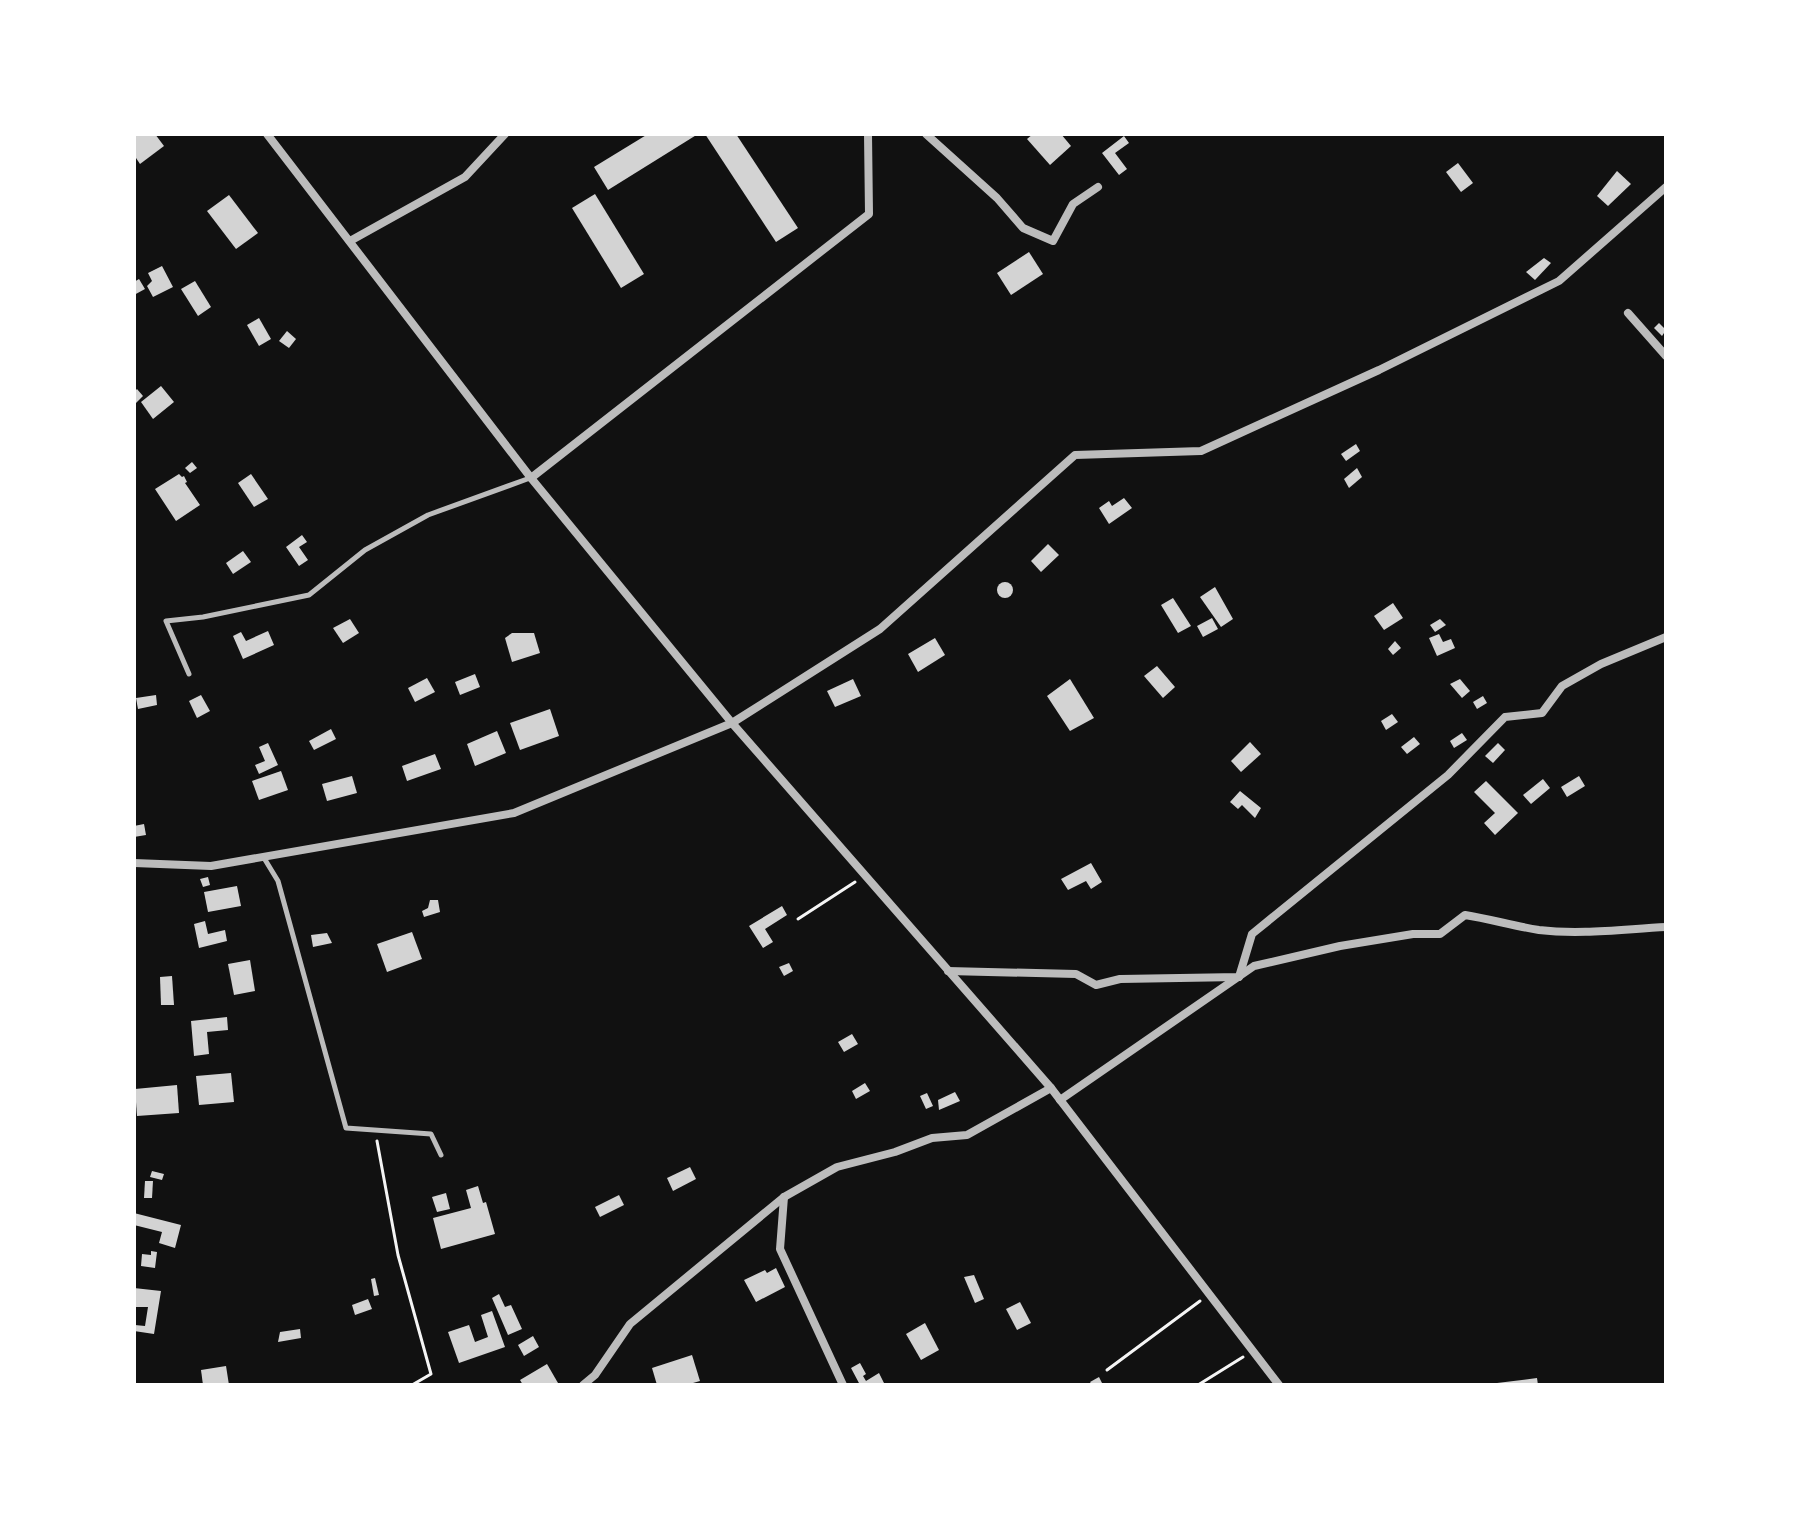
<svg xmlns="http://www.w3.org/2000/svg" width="1800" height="1519" font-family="Signika,sans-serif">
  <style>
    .building { fill: #d3d3d3 }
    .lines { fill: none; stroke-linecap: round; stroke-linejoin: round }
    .path { stroke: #f5f5f5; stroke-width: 3 }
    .service { stroke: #bcbcbc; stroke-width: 5 }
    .minor { stroke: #bcbcbc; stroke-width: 8 }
  </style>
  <rect width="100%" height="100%" fill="#111"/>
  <g class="building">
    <path d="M134,134H155L164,146L140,164L134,155Z"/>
    <path d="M648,134H698L608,190L594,167Z"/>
    <path d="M705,134H736L798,228L776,242Z"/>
    <path d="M1033,134H1061L1071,146L1050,165L1027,139Z"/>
    <path d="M1124,136L1129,143L1115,153L1127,169L1119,175L1102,153Z"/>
    <path d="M1458,163L1473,183L1461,192L1446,172Z"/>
    <path d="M1617,171L1631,184L1608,206L1597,196Z"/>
    <path d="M595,194L644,274L621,288L572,208Z"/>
    <path d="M229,195L258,233L236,249L207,211Z"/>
    <path d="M1029,252L1043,274L1011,295L997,273Z"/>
    <path d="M1544,258L1551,263L1535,280L1526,272Z"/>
    <path d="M162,266L173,287L153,297L147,286L152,281L148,273Z"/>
    <path d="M139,279L145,289L134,295V282Z"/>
    <path d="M195,281L211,307L198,316L181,289Z"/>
    <path d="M259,318L271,339L259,346L247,325Z"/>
    <path d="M1659,323L1666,330L1662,336L1654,328Z"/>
    <path d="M287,331L296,339L289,348L279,341Z"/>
    <path d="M161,386L174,402L153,419L141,402Z"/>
    <path d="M137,389L143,396L134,405V392Z"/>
    <path d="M1356,444L1360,451L1346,461L1341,454Z"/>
    <path d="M192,462L197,468L190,473L185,468Z"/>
    <path d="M1357,468L1362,477L1349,488L1344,479Z"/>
    <path d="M179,474L182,477L184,476L187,482L185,483L200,505L176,521L155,489Z"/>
    <path d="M251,474L268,499L254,507L238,483Z"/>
    <path d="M1124,498L1132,508L1109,524L1099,508L1109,501L1112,506Z"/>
    <path d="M302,535L307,542L299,547L308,560L299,566L286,547Z"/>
    <path d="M1048,544L1059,555L1041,572L1031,561Z"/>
    <path d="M243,551L251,562L233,574L226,563Z"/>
    <circle cx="1005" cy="590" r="8"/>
    <path d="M1215,587L1233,619L1221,627L1200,597Z"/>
    <path d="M1173,598L1191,626L1178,633L1161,605Z"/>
    <path d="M1393,603L1403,618L1384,630L1374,616Z"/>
    <path d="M1212,618L1218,629L1203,637L1197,626Z"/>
    <path d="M350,619L359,633L343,643L333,628Z"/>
    <path d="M1440,619L1446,625L1435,632L1430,625Z"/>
    <path d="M268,631L274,645L243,659L233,636L241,632L246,641Z"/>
    <path d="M512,633H534L540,653L512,662L505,638Z"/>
    <path d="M1439,634L1443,642L1451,639L1455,648L1437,656L1429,638Z"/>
    <path d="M935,638L945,655L918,672L908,654Z"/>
    <path d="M1395,641L1401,648L1393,655L1388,649Z"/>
    <path d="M1157,666L1175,687L1163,698L1144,676Z"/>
    <path d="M475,674L480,687L460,695L455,682Z"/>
    <path d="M427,678L435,692L415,702L408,688Z"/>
    <path d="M853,679L861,696L835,707L827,691Z"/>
    <path d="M1070,679L1094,718L1070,731L1047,696Z"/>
    <path d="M1460,679L1470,691L1462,698L1450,684Z"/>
    <path d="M156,695L157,705L138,709L136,698Z"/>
    <path d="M201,695L210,711L197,718L189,701Z"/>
    <path d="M1483,696L1487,703L1477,709L1473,702Z"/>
    <path d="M550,709L559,736L520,750L510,723Z"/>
    <path d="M1392,714L1398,722L1386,730L1381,721Z"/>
    <path d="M331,729L336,739L314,750L309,741Z"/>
    <path d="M497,731L506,753L475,766L467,744Z"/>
    <path d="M1462,733L1467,740L1454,748L1450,741Z"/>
    <path d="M1414,737L1420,744L1407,754L1401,747Z"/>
    <path d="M1250,742L1261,754L1241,772L1231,761Z"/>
    <path d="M268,743L278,765L259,774L255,765L265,761L259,747Z"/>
    <path d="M1498,743L1505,750L1493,763L1485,756Z"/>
    <path d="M435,754L441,769L407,781L402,766Z"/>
    <path d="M281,771L288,790L259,800L252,781Z"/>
    <path d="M352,776L357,793L327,801L322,784Z"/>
    <path d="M1579,776L1585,786L1567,797L1561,787Z"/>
    <path d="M1543,779L1550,788L1531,804L1523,795Z"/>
    <path d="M1486,781L1518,813L1495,835L1484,823L1495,813L1474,792Z"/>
    <path d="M1240,791L1261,808L1255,818L1242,805L1238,809L1230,802Z"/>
    <path d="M144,824L146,835L134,837V826Z"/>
    <path d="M1091,863L1102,882L1091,889L1086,881L1068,890L1061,879Z"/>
    <path d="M208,877L210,885L203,887L200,879Z"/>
    <path d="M237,886L241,906L208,912L204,892Z"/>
    <path d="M430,900H438L440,912L424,917L422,911L428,908Z"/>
    <path d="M782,906L787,915L765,929L773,942L763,948L749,926Z"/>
    <path d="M205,921L208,934L225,930L227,941L199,948L194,924Z"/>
    <path d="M412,932L422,959L387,972L377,944Z"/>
    <path d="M327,933L332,943L313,947L311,935Z"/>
    <path d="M250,960L255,991L234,995L228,964Z"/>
    <path d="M789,963L793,971L784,976L779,967Z"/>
    <path d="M172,976L174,1005H161L160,977Z"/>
    <path d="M227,1017L228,1030L207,1032L209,1054L194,1056L191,1021Z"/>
    <path d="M852,1034L858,1044L844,1052L838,1042Z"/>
    <path d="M231,1073L234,1102L199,1105L196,1076Z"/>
    <path d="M865,1083L870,1091L856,1099L852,1091Z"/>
    <path d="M177,1085L179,1113L137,1116L135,1089Z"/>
    <path d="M955,1092L960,1101L939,1110L938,1100Z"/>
    <path d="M927,1093L933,1106L926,1109L920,1096Z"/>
    <path d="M690,1167L696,1179L673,1191L667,1178Z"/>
    <path d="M152,1171L164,1174L162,1180L150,1177Z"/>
    <path d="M145,1181H153L152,1198H144Z"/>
    <path d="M478,1186L483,1203L486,1202L495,1234L441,1249L433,1218L471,1208L466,1190Z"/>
    <path d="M446,1193L450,1209L437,1212L432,1197Z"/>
    <path d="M619,1195L624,1205L600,1217L595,1207Z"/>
    <path d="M134,1213L181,1225L175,1248L159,1243L162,1232L134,1225Z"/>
    <path d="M151,1251L157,1252L155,1268L141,1266L142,1254L151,1255Z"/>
    <path d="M776,1268L785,1287L756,1302L744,1280L765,1270L767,1273Z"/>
    <path d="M974,1275L984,1299L975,1303L964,1277Z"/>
    <path d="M375,1278L379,1295L374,1296L371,1279Z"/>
    <path d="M134,1288L161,1291L154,1334L134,1331L135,1325L145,1326L148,1307H134Z"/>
    <path d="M499,1294L505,1307L511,1305L522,1329L508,1335L492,1298Z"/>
    <path d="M368,1299L372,1309L355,1315L352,1305Z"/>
    <path d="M1020,1302L1031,1323L1017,1330L1006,1309Z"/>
    <path d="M492,1311L505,1347L459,1363L448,1332L469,1325L475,1342L488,1337L481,1315Z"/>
    <path d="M925,1323L939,1350L921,1360L906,1334Z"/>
    <path d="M300,1329L301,1338L278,1342L280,1332Z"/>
    <path d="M533,1336L539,1347L524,1356L518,1345Z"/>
    <path d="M692,1355L700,1381L686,1385H657L652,1368Z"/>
    <path d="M860,1363L866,1374L863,1376L866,1381L879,1373L884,1383L860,1385L851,1368Z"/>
    <path d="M547,1364L558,1383L523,1385L520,1380Z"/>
    <path d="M226,1366L229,1385H203L201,1370Z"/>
    <path d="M1099,1377L1103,1385H1092L1090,1382Z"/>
    <path d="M1537,1378L1538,1385H1497V1383Z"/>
  </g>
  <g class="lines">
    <g class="path">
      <path d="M798,919L855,882"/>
      <path d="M377,1141L398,1255L431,1374L412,1385"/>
      <path d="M1107,1370L1200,1301"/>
      <path d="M1198,1385L1243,1357"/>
    </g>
    <g class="service">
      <path d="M189,674L166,621L203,617L309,595L365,550L428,515L530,478"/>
      <path d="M264,858L278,881L346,1128L431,1134L441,1155"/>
    </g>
    <g class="minor">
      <path d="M267,134L531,478L732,723L1051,1088L1279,1385"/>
      <path d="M926,134L997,198L1023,228L1053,241L1073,204L1098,187"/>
      <path d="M350,241L465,177L505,134"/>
      <path d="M1628,313L1666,356"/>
      <path d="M531,478L869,214L868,134"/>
      <path d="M134,863L211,866L514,813L732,723L880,629L1075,455L1201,451L1379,370L1559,281L1666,187"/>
      <path d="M948,971L1076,974L1096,985L1120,979L1239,977L1252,934L1448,775L1505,717L1542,713L1562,686L1601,664L1666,637"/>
      <path d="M1060,1100L1254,966L1340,946L1413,934H1440L1465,915C1490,919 1514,926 1539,930C1581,935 1624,929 1666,927"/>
      <path d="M784,1197L780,1249L843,1385"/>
      <path d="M583,1385L595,1375L630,1324L784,1197L837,1167L895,1152L932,1138L967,1135L1051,1088"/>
    </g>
  </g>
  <rect width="1800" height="1519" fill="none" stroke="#ffffff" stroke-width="272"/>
</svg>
